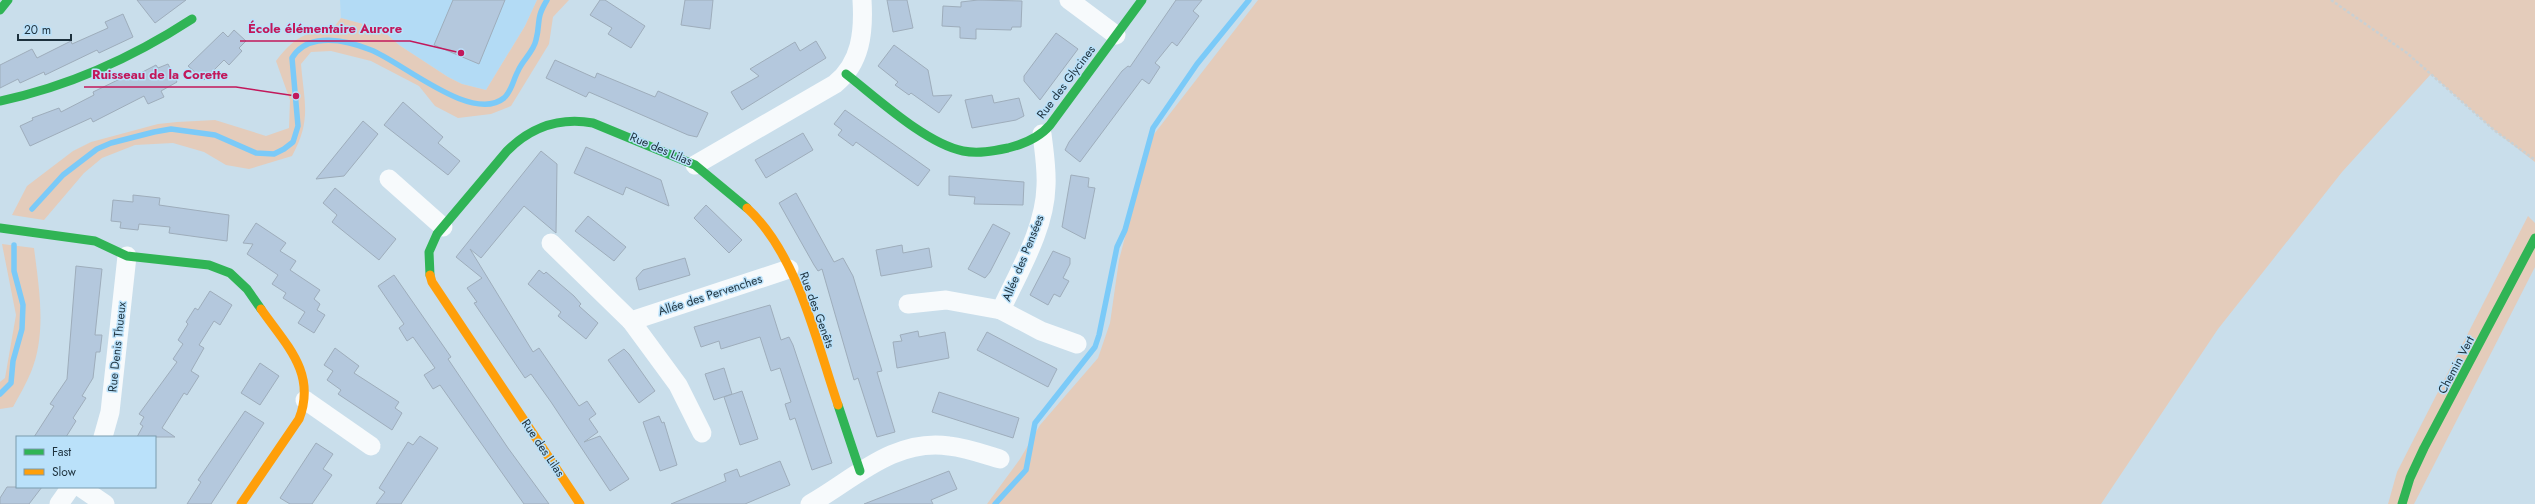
<svg xmlns="http://www.w3.org/2000/svg" width="2535" height="504" font-family="Jost,sans-serif">
  <style>
    .built { fill: #b3dbf5 }
    .green { fill: #e4ccbb }
    .lines { fill: none; stroke-linecap: round; stroke-linejoin: round }
    .stream { stroke: #7bcaf8; stroke-width: 5.5 }
    .building { fill: #b4c8dd; stroke: #9eadbb }
    .path { stroke: #c9d0d3; stroke-width: 2.5; stroke-dasharray: 3 2; stroke-linecap: butt }
    .street { stroke: #f7fafc; stroke-width: 19 }
    .fast { stroke: #30b455; stroke-width: 9 }
    .slow { stroke: #ff9f0a; stroke-width: 9 }
    .labels { text-anchor: middle; stroke-width: 3; stroke-linejoin: round; paint-order: stroke }
    .street-label { font-size: 12px; fill: #1d313d; stroke: #bae1fa }
    .leader { fill: none; stroke: #c2185b; stroke-width: 1.5 }
    .callout-dot { fill: #c2185b; stroke: #bae1fa; stroke-width: 1.5 }
    .callout-label { font-size: 13px; text-anchor: middle; font-weight: bold; fill: #c2185b; stroke: #bae1fa; stroke-width: 3; stroke-linejoin: round; paint-order: stroke }
  </style>
  <rect width="100%" height="100%" fill="#c9deeb"/>
  <path class="built" d="M340,0H537L525,26L486,90L462,84L448,77L399,45L381,29L341,18Z"/>
  <g class="green">
    <path d="M537,0H569L553,17L549,44L511,106L491,114L458,118L435,106L419,86L371,61L331,51L311,52L301,64C304,102 312,120 292,156L249,169L226,165L204,152L173,143L135,145L102,158L84,173L44,220L12,215L27,186L73,151L91,142L158,124L177,122L215,120L266,136L289,128L290,100L276,61C294,37 305,33 334,27L341,18L381,29L399,45L448,77L462,84L486,90L525,26Z"/>
    <path d="M1258,0H2535V162L2494,130L2431,74L2342,172L2218,329L2101,504H987L1020,459L1040,425L1098,358L1110,323L1119,260L1151,138Z"/>
    <path d="M2528,216L2535,223V267L2414,504H2388L2397,472Z"/>
    <path d="M2,244L34,248C39,288 47,333 31,372C26,384 19,396 13,407L0,409V382L5,378L16,315Z"/>
  </g>
  <g class="lines">
    <g class="stream">
      <path d="M32,209L63,175L97,149L111,143L154,132L171,129L215,135L256,153L274,154L284,149L293,142L298,126L292,58C298,48 306,43 318,41C336,38 354,43 371,50C402,62 472,124 504,98C512,91 513,80 518,71C522,61 534,51 536,40C541,21 535,20 547,0"/>
      <path d="M0,394L11,383L13,361L22,329L23,305L14,271V245"/>
      <path d="M995,504L1026,470L1035,423L1095,347L1099,335L1117,247L1125,230L1153,128L1197,64L1249,0"/>
    </g>
  </g>
  <g class="building">
    <path d="M137,0H186L155,23Z"/>
    <path d="M453,0H505L479,64L434,45Z"/>
    <path d="M600,0H605L645,26L631,48L608,34L612,28L590,15Z"/>
    <path d="M685,0H713L710,29L681,25Z"/>
    <path d="M887,0H907L913,28L893,32Z"/>
    <path d="M978,0L1022,1L1021,27H1012L1011,30L976,29V39L960,38V27L942,26L943,6L961,7V2Z"/>
    <path d="M1176,0H1202L1193,11L1199,16L1177,46L1172,42L1155,63L1160,67L1149,84L1142,79L1080,162L1065,150L1069,142L1122,71L1128,66L1130,67Z"/>
    <path d="M123,14L133,37L99,53L97,50L45,75L44,72L20,83L18,79L0,88V65L32,49L37,58L71,41L72,44L108,28L105,22Z"/>
    <path d="M234,30L246,41L239,48L242,51L229,65L224,60L204,80L188,66L223,32L228,37Z"/>
    <path d="M1056,33L1078,49L1040,100L1024,81V76Z"/>
    <path d="M816,41L826,58L742,110L731,92L759,76L750,69L795,42L800,51Z"/>
    <path d="M894,45L928,70L933,96L952,95L939,113L911,93L909,95L895,85L898,82L878,66Z"/>
    <path d="M555,60L595,78L597,73L655,97L658,91L708,113L697,137L688,135L589,92L586,97L546,78Z"/>
    <path d="M168,64L177,82L161,91L164,97L148,104L144,96L93,122L91,118L30,146L20,126L33,120L32,118L59,108L61,112L94,95L93,92L126,76L127,80L156,65L158,68Z"/>
    <path d="M992,95L994,103L1019,98L1024,116L1016,120L972,128L965,100Z"/>
    <path d="M403,102L443,137L438,143L460,161L448,175L384,125Z"/>
    <path d="M845,110L930,170L918,186L856,142L853,146L838,135L842,130L834,124Z"/>
    <path d="M363,121L378,134L362,154L344,176L316,179Z"/>
    <path d="M803,133L813,150L766,178L755,160Z"/>
    <path d="M586,147L661,180L669,206L626,187L623,195L574,173Z"/>
    <path d="M541,151L557,164L556,233L524,206L481,258L470,249L533,352L539,348L579,406L587,401L596,414L589,419L598,432L584,442L600,436L629,479L610,491L551,402L531,374L525,378L474,303L477,302L467,288L482,278L456,257Z"/>
    <path d="M1071,175L1089,178L1088,187L1095,188L1085,239L1062,227Z"/>
    <path d="M949,176L1024,182L1023,205L974,204L975,197L949,195Z"/>
    <path d="M335,188L396,239L379,260L332,222L337,215L323,203Z"/>
    <path d="M796,193L834,262L843,258L853,276L882,371L877,372L895,432L877,437L858,378L854,380L822,269L818,271L814,265L779,203Z"/>
    <path d="M133,195L160,198L159,205L229,215L227,241L169,233L170,227L139,224L138,230L120,228L121,222L111,221L113,200L133,202Z"/>
    <path d="M706,205L742,240L729,253L694,218Z"/>
    <path d="M588,216L626,247L614,261L575,231Z"/>
    <path d="M256,223L286,243L280,251L296,261L290,270L320,290L314,299L320,304L317,310L325,315L314,333L298,323L305,312L283,298L286,293L272,284L278,275L247,254L253,244L243,243Z"/>
    <path d="M993,224L1010,233L990,272L985,278L968,269Z"/>
    <path d="M902,245L903,253L929,248L932,267L881,276L876,250Z"/>
    <path d="M1053,251L1070,258V264L1063,278L1069,281L1060,297L1054,294L1048,305L1030,295Z"/>
    <path d="M685,258L690,275L639,290L636,278L643,270Z"/>
    <path d="M76,266L102,269L95,335H102L100,352H96L93,378L82,396L86,398L73,418L76,421L66,437H34L54,406L50,404L67,379Z"/>
    <path d="M539,270L544,274L546,272L574,296L581,304L579,306L598,323L586,339L558,316L561,312L528,284Z"/>
    <path d="M394,275L451,357L448,359L508,448L549,504H524L440,385L433,389L424,375L435,368L413,337L407,341L399,328L404,324L378,286Z"/>
    <path d="M210,291L232,305L220,325L214,321L199,345L204,348L191,371L199,376L187,395L184,393L162,428L175,437H137L143,426L140,424L144,417L139,414L177,362L173,359L183,344L178,340L188,324L186,322L195,308L198,310Z"/>
    <path d="M770,305L781,340L789,337L793,345L832,463L812,470L795,418L790,420L785,404L791,402L780,368L771,371L760,337L721,349L719,341L701,347L694,327Z"/>
    <path d="M918,331L919,337L945,332L949,358L897,368L893,342L902,341L900,335Z"/>
    <path d="M987,332L1057,369L1048,387L977,350Z"/>
    <path d="M335,348L359,366L354,373L399,402L395,408L402,413L392,430L338,394L341,390L327,380L333,371L324,365Z"/>
    <path d="M624,349L629,354L655,391L639,403L608,360Z"/>
    <path d="M260,363L279,376L260,405L241,393Z"/>
    <path d="M724,368L732,394L714,400L705,374Z"/>
    <path d="M742,391L758,439L740,445L724,397Z"/>
    <path d="M939,392L1019,418L1013,438L932,412Z"/>
    <path d="M245,411L264,423L211,504H187L201,482L198,480Z"/>
    <path d="M659,416L662,423L664,422L677,465L660,471L643,422Z"/>
    <path d="M420,436L438,448L401,504H376L385,492L379,488L408,442L413,445Z"/>
    <path d="M316,443L333,454L323,469L332,475L312,504H290L280,498Z"/>
    <path d="M780,461L790,485L745,504H671L726,481L724,474L737,469L740,477Z"/>
    <path d="M949,471L957,489L931,500L933,504H864Z"/>
    <path d="M7,487H42L29,504H0V498Z"/>
  </g>
  <g class="lines">
    <path class="path" d="M2331,0L2407,53L2494,130L2535,160"/>
    <g class="street">
      <path d="M1069,0L1116,35"/>
      <path d="M1042,134C1044,151 1047,169 1046,186C1045,229 1019,271 1001,310L1041,331L1077,344"/>
      <path d="M695,165L835,84C861,63 864,32 862,0"/>
      <path d="M389,179L443,227"/>
      <path d="M551,243L631,321L789,269"/>
      <path d="M908,304L946,300L1001,310"/>
      <path d="M631,321L678,385L702,433"/>
      <path d="M305,400L371,446"/>
      <path d="M103,437L110,412L127,256"/>
      <path d="M80,487L105,504"/>
      <path d="M59,504L71,487"/>
      <path d="M810,504C854,479 894,438 949,446C967,448 983,454 1000,459"/>
    </g>
    <g class="fast">
      <path d="M0,10L8,0"/>
      <path d="M846,74C877,98 925,143 963,151C978,154 993,151 1008,148C1024,144 1039,138 1050,125L1142,0"/>
      <path d="M0,101C71,86 132,58 192,19"/>
      <path d="M0,228L95,241L127,256L209,265L230,273L247,289L261,309"/>
      <path d="M430,275L429,252L437,234L507,151C531,127 559,117 593,123L695,165L747,208"/>
      <path d="M838,405L860,471"/>
      <path d="M2402,504L2410,478L2424,448L2535,238"/>
    </g>
    <g class="slow">
      <path d="M747,208C798,255 816,341 838,405"/>
      <path d="M430,275L432,282L580,504"/>
      <path d="M241,504L299,419C317,373 286,345 261,309"/>
    </g>
  </g>
  <g class="labels">
    <g class="street-label">
      <text transform="translate(1066 82) rotate(-53)" y="4">Rue des Glycines</text>
      <text transform="translate(661 149) rotate(23)" y="4">Rue des Lilas</text>
      <text transform="translate(1023 258) rotate(-68)" y="4">Allée des Pensées</text>
      <text transform="translate(710 295) rotate(-18)" y="4">Allée des Pervenches</text>
      <text transform="translate(817 310) rotate(70)" y="4">Rue des Genêts</text>
      <text transform="translate(117 347) rotate(-84)" y="4">Rue Denis Thueux</text>
      <text transform="translate(2456 365) rotate(-62)" y="4">Chemin Vert</text>
      <text transform="translate(543 448) rotate(56)" y="4">Rue des Lilas</text>
    </g>
  </g>
  <path class="leader" d="M461 53L410 41H240M296 96L236 87H84"/>
  <g class="callout-dot">
    <circle cx="461" cy="53" r="4"/>
    <circle cx="296" cy="96" r="4"/>
  </g>
  <g class="callout-label">
    <text x="325" y="33">École élémentaire Aurore</text>
    <text x="160" y="79">Ruisseau de la Corette</text>
  </g>
  <rect x="16" y="436" width="140" height="52" fill="#bae1fa" stroke="#7b9bae"/>
  <rect x="24" y="449" width="20" height="6" fill="#30b455" stroke="#7b9bae"/>
  <text x="52" y="456" font-size="12" fill="#1d313d">Fast</text>
  <rect x="24" y="469" width="20" height="6" fill="#ff9f0a" stroke="#7b9bae"/>
  <text x="52" y="476" font-size="12" fill="#1d313d">Slow</text>
  <path d="M18 34v6h53v-6" fill="none" stroke="#1d313d" stroke-width="2"/>
  <text x="24" y="34" font-size="12" fill="#1d313d" stroke="#bae1fa" stroke-width="3" paint-order="stroke">20 m</text>
</svg>
